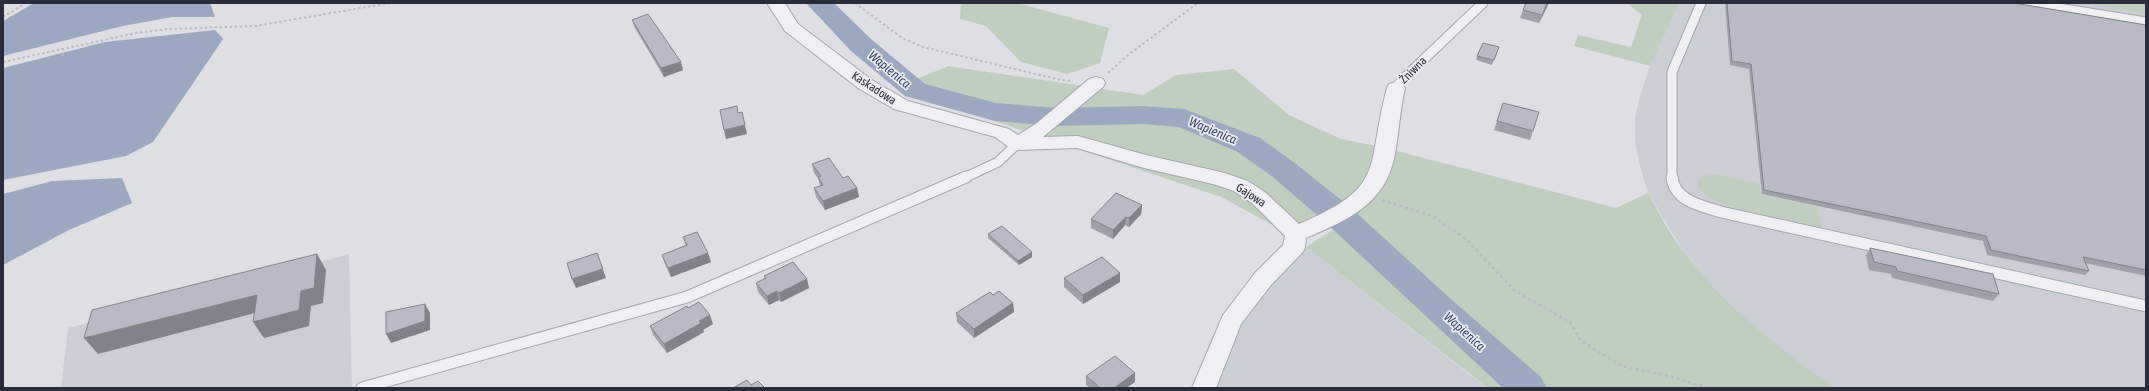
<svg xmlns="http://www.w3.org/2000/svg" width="2149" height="391" font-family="'Asap Condensed',sans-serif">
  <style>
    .built { fill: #ccced6 }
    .green { fill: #c0cebf }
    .water { fill: #9ca7c2 }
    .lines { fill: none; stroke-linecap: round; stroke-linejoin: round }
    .river { fill: #9ca7c2; fill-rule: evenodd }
    .lane-far1-casing { stroke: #a3a6ae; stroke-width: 11 }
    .lane-casing { stroke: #a3a6ae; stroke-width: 13 }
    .street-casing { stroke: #a3a6ae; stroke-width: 2 }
    .path-far1 { stroke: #bcbdc4; stroke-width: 2; stroke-dasharray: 2.5 2.5; stroke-linecap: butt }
    .path { stroke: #bcbdc4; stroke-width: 2.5; stroke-dasharray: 3 3; stroke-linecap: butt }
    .lane-far1 { stroke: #f0f0f4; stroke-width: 9 }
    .lane { stroke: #f0f0f4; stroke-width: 11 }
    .street { fill: #f0f0f4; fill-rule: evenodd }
    .wall { fill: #9ea1a9 }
    .shaded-wall { fill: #81838a }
    .building { fill: #b8bbc5; stroke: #81838a }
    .labels { text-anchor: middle; stroke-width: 3.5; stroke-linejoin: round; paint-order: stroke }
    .street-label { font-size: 12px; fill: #292c3a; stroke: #edeef3 }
    .water-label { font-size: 13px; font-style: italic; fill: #37446a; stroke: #edeef3 }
  </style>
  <rect width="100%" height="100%" fill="#dddfe5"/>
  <g class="built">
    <path d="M1680,3H2083L2146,14V388H1835L1785,353L1742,315L1706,279L1684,252L1648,193L1639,163L1635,140V118L1640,96L1650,66Z"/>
    <path d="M1306,247L1470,375L1488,388H1212L1229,342L1254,300L1277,272Z"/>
    <path d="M349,254L352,388H61L68,328Z"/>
  </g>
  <g class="green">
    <path d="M965,3H1017L1109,28L1100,63L1067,74L1021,62L986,26L960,19L961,5Z"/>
    <path d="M1627,3H1680L1650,66L1574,46L1578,35L1631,47L1642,15Z"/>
    <path d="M2083,3H2146V14Z"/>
    <path d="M948,66L1143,95L1176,75L1234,69L1289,115L1341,139L1382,147L1364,193L1287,233L1221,197L896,88Z"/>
    <path d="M1389,149L1616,208L1648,193C1659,213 1670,234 1684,252C1726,307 1780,349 1835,388H1544L1351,211Z"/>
    <path d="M1709,175H1719L1760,184L1761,195L1818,207L1822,228C1804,224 1693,207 1698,183C1699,177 1704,176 1709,175Z"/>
    <path d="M1339,226L1509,387L1511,388H1488L1306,247Z"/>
  </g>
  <g class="water">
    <path d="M34,3H210L215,17H172L123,26L3,56V21Z"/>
    <path d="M215,30L223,39L153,142L126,156L3,180V68L105,42Z"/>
    <path d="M122,178L132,203L69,230L3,265V194L52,181Z"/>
  </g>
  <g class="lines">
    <path class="river" d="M806,3H834L871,39L925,84L996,103L1057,108L1142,106L1184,109L1260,138L1296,164L1350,207L1453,301L1541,377L1547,388H1503L1326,223L1274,178L1238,152L1179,127L1142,124L1057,126L995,121L905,96L851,51Z"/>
    <defs>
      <g id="lane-far1">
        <path d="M2027,3L2146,22"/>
        <path d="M1396,88L1402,80L1483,3"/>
        <path d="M964,178L998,162L1017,144"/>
        <path d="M1672,178V72L1701,3"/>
      </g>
      <g id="lane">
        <path d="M1672,177C1674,201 1702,206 1721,212L2146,306"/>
        <path d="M362,388L687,297L966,177"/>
      </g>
      <path id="street" d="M767,3H785L798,24L872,80L908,101L1009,129L1018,135L1037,123L1089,79L1096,77L1103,79L1105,83L1103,87L1043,137L1078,136L1146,155L1225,173L1248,181L1266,193L1299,224C1389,186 1365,168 1387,88L1389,84L1396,82L1403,84L1405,88C1400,110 1399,132 1395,154C1386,204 1348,220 1306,238L1305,248L1302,253L1271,285L1241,324L1216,388H1192L1223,315L1255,273L1283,245L1285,236L1252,203L1234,191L1213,184L1144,168L1077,148L1017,150L1010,148L995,137L894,109L858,88L785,31Z"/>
    </defs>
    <use href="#lane-far1" class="lane-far1-casing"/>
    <use href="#lane" class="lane-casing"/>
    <use href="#street" class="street-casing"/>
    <g class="path-far1">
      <path d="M855,3L902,38L923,47L1061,80L1073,81"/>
      <path d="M3,17L26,3"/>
      <path d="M62,56L64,51"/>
      <path d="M3,62L136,33L168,29L255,26L390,3"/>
      <path d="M1108,73L1128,55L1198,3"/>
    </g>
    <path class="path" d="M1382,200L1432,216L1466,239L1515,291L1570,322L1581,341L1622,366L1669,376L1708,388"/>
    <use href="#lane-far1" class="lane-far1"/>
    <use href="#lane" class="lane"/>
    <use href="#street" class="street"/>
  </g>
  <g class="wall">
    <path d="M1526,3H1548L1539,23L1520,18L1523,10Z"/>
    <path d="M1725,3H2014L2146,25V276L2085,263L2089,271L2085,275L1987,255L1983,241L1762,194L1749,69L1730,65Z"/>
    <path d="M632,20L683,70L664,77L635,28Z"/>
    <path d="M1499,47L1492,65L1476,60L1477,56Z"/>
    <path d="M1503,103L1539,112L1530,140L1494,130Z"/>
    <path d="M812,164L843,178L857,188L859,197L825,210L816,197L814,188L820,186L818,178L814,173Z"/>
    <path d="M1142,205L1141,214L1129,227L1125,225L1113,239L1091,228V219Z"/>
    <path d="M988,234L1032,257L1019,265L988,238Z"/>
    <path d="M683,237L708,253L711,262L671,277L665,264L662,255L686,246Z"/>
    <path d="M1870,248L1999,294L1993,301L1892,278L1891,274L1869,270L1866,255Z"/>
    <path d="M764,276L807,279L809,288L781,302L779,300L769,305L758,292L756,283L765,279Z"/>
    <path d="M1064,278L1120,282L1083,304L1064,287Z"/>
    <path d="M993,295L1013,303L1014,312L974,338L957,322L956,313Z"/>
    <path d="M688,308L713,324L703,330L704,332L667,353L653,335L650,326Z"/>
    <path d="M1086,376L1135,382L1126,388H1090L1086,385Z"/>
  </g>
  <g class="shaded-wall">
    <path d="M1547,3H1548V5L1539,23L1542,15Z"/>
    <path d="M681,62L683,70L664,77L661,68Z"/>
    <path d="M745,125L747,134L726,139L724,130Z"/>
    <path d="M857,188L859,197L825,210L823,201Z"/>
    <path d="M1142,205L1141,214L1129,227V218Z"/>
    <path d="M1126,217L1125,225L1113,239V230Z"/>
    <path d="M1032,252V257L1019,265L1018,261Z"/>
    <path d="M597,253L606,278L576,288L572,279Z"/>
    <path d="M708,253L711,262L671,277L668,268Z"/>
    <path d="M317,254L326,270L323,303L311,306L309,326L264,338L253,322L301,291Z"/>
    <path d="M1120,273V282L1083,304V295Z"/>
    <path d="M807,279L809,288L781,302L779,293Z"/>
    <path d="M777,291L779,300L769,305L767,296Z"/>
    <path d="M257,295L267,310L98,354L84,338Z"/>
    <path d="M1013,303L1014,312L974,338V329Z"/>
    <path d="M425,304L430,313V330L391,343L386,334Z"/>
    <path d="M710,315L713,324L703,330L704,332L667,353L664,344L699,321Z"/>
    <path d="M1135,373V382L1126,388H1114Z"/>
  </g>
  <g class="building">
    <path d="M1526,3H1547L1542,15L1523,10Z"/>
    <path d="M1727,3H2014L2146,25V270L2083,257L2089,271L1991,250L1986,236L1764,190L1751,64L1732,61Z"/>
    <path d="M648,14L681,62L661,68L632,20Z"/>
    <path d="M1483,43L1499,47L1494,60L1477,56Z"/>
    <path d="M1503,103L1539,112L1533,131L1497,121Z"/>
    <path d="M737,106L738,113L742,112L745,125L724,130L720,110Z"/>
    <path d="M829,158L843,178L848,176L857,188L823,201L814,188L823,185L818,177L821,176L812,164Z"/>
    <path d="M1116,193L1142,205L1129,218L1126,217L1113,230L1091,219Z"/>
    <path d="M1002,226L1032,252L1018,261L988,234Z"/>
    <path d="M697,232L708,253L668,268L662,255L687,245L683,237Z"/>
    <path d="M1870,248L1993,274L1999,294L1897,271L1896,267L1874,262Z"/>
    <path d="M597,253L603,269L572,279L567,263Z"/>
    <path d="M317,254L314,288L301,291L299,310L253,322L257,295L84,338L92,310Z"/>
    <path d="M1102,257L1120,273L1083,295L1064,278Z"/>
    <path d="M793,262L807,279L779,293L777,291L767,296L756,283L766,278L764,276Z"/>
    <path d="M999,291L1013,303L974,329L956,313L990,292L993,295Z"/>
    <path d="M699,302L710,315L699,321L701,323L664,344L650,326L687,306L688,308Z"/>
    <path d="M425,304V321L386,334V312Z"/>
    <path d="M1115,356L1135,373L1114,388H1098V386L1086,376Z"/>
    <path d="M747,380L751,385L758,381L765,388H733Z"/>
  </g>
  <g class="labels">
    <g class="street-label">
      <text transform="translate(1413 70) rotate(-45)" y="4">Żniwna</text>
      <text transform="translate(874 88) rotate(33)" y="4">Kaskadowa</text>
      <text transform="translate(1251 195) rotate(33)" y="4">Gajowa</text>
    </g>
    <g class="water-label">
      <text transform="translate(890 69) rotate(40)" y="5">Wapienica</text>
      <text transform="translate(1213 130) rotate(23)" y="5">Wapienica</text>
      <text transform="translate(1465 331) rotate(42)" y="5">Wapienica</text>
    </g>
  </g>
  <rect width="2149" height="391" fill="none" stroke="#292c3a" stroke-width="8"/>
</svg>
